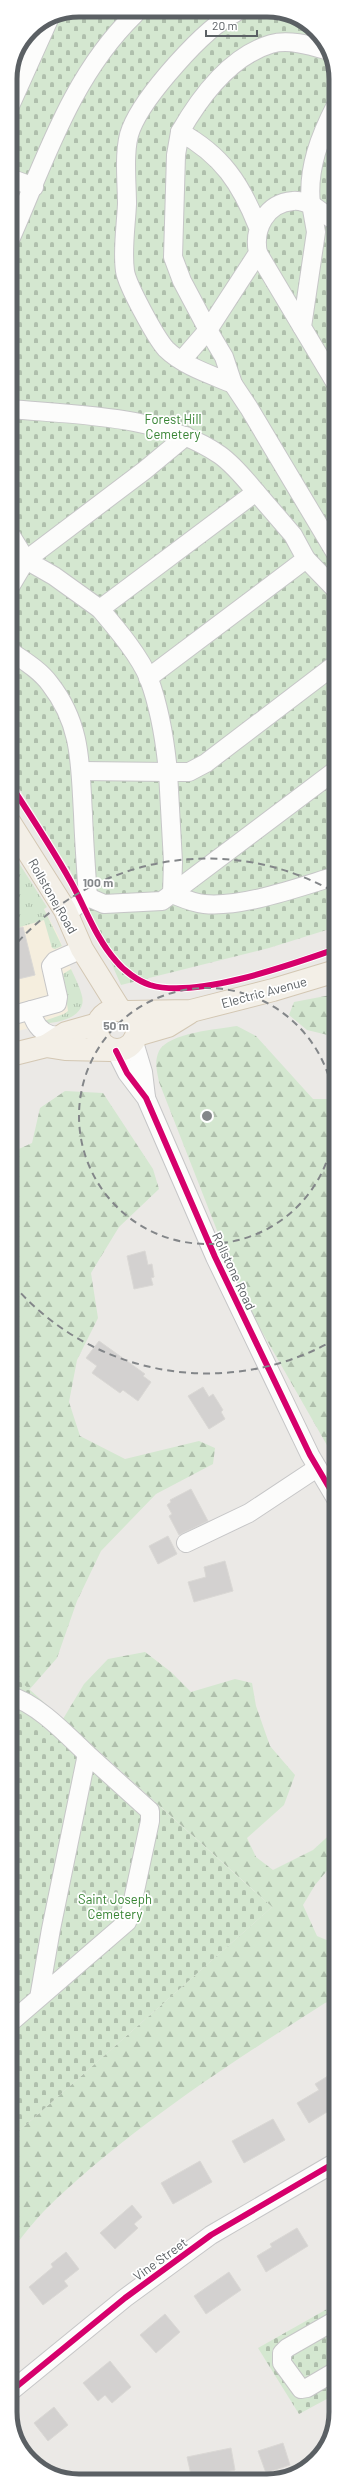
<svg xmlns="http://www.w3.org/2000/svg" width="346" height="2491" font-family="Barlow,sans-serif">
  <style>
    .commercial { fill: #f5eede }
    .grass { fill: url(#grass-tufts) }
    .forest { fill: url(#forest-firs) }
    .cemetery { fill: url(#cemetery-stones) }
    .building { fill: #d3d1d0; stroke: #dad8d5 }
    .lines { fill: none; stroke-linecap: round; stroke-linejoin: round }
    .minor-casing { stroke: #c6c6c7; stroke-width: 20 }
    .major-casing { stroke: #d3c7b3; stroke-width: 24 }
    .minor { stroke: #fcfcfb; stroke-width: 18 }
    .major { stroke: #f3efe7; stroke-width: 22 }
    .cycleway-casing { stroke: #fff; stroke-width: 8 }
    .cycleway { stroke: #d6006c; stroke-width: 6 }
    .ring { fill: none; stroke: #838689; stroke-width: 2; stroke-dasharray: 7 5 }
    .labels { text-anchor: middle; stroke-width: 3.5; stroke-linejoin: round; paint-order: stroke }
    .park-label { font-size: 13px; fill: #368332; stroke: #fff }
    .street-label { font-size: 13px; fill: #5b6064; stroke: #fff }
    .rim { fill: none; stroke: #5b6064; stroke-width: 5 }
    .centre { fill: #838689; stroke: #fff; stroke-width: 2 }
    .ring-label { font-size: 12px; text-anchor: middle; font-weight: bold; fill: #838689; stroke: #fff; stroke-width: 3.5; stroke-linejoin: round; paint-order: stroke }
  </style>
  <defs>
    <pattern id="grass-tufts" width="24" height="20" patternUnits="userSpaceOnUse"><rect width="24" height="20" fill="#d4e7d0"/><path d="M3 7l-1-3M5 7V3M7 7l1-3M15 17l-1-3M17 17v-4M19 17l1-3" fill="none" stroke="#afbfac"/></pattern>
    <pattern id="forest-firs" width="22" height="20" patternUnits="userSpaceOnUse"><rect width="22" height="20" fill="#d4e7d0"/><path d="M5 1l3.5 6h-7zM16 11l3.5 6h-7z" fill="#afbfac"/></pattern>
    <pattern id="cemetery-stones" width="16" height="16" patternUnits="userSpaceOnUse"><rect width="16" height="16" fill="#d4e7d0"/><path d="M2 7V4a2 2 0 0 1 4 0v3zM10 15v-3a2 2 0 0 1 4 0v3z" fill="#afbfac"/></pattern>
  </defs>
  <rect width="100%" height="100%" fill="#ebe9e6"/>
  <path class="commercial" d="M10,849L47,907L44,909L58,935L83,1000L77,1013L69,1018L10,1033Z"/>
  <g class="grass">
    <path d="M10,849L47,907L44,909L62,946L55,949L52,948L44,920L10,930Z"/>
    <path d="M71,969C75,978 80,987 82,996C87,1015 61,1023 47,1023L44,1021L64,1014L68,1011L63,974Z"/>
  </g>
  <g class="forest">
    <path d="M336,994V1037L307,1030L289,1015L294,1002Z"/>
    <path d="M237,1026L256,1036L313,1099H336V1461L245,1302L159,1082C157,1071 154,1062 159,1051C168,1033 218,1029 237,1026Z"/>
    <path d="M65,1091L103,1093L153,1169L159,1189L119,1227L91,1273L98,1318L77,1360L69,1402L80,1436L125,1459L199,1441L215,1448L213,1464L156,1494L101,1551L77,1601L57,1658L29,1690L10,1672V1153L32,1143L40,1108Z"/>
    <path d="M145,1652L171,1672L191,1692L235,1679L252,1683L256,1706L270,1746L295,1775L284,1805L247,1838L256,1857L273,1870L313,1850L336,1829V1860L315,1885L303,1905L317,1936L336,1944V1999L325,2003C229,2064 130,2128 47,2208C34,2221 22,2237 10,2252V2139L272,1907L63,1719L84,1684L108,1659Z"/>
  </g>
  <g class="cemetery">
    <path d="M284,12L319,34L336,75V927L269,948L121,985L71,872L10,774V79C17,44 23,35 53,15Z"/>
    <path d="M10,1672L272,1907L10,2139Z"/>
    <path d="M336,2304V2394L299,2414L258,2348Z"/>
  </g>
  <g class="building">
    <path d="M23,927L35,975L10,981V930Z"/>
    <path d="M145,1251L148,1265L152,1264L154,1277L151,1278L153,1285L134,1289L127,1256Z"/>
    <path d="M99,1341L145,1374L143,1376L151,1382L138,1401L123,1390L120,1393L92,1373L97,1366L86,1358Z"/>
    <path d="M203,1387L209,1397L213,1394L223,1410L221,1412L225,1419L209,1429L188,1396Z"/>
    <path d="M191,1489L208,1521L179,1535L169,1516L172,1514L167,1505L171,1502L170,1500Z"/>
    <path d="M168,1536L177,1554L158,1564L149,1546Z"/>
    <path d="M225,1561L233,1591L194,1602L188,1582L206,1577L204,1567Z"/>
    <path d="M336,2071V2128L327,2112L309,2123L297,2103L319,2090L315,2084Z"/>
    <path d="M273,2119L285,2140L244,2163L232,2141Z"/>
    <path d="M200,2161L212,2182L173,2204L161,2183Z"/>
    <path d="M132,2205L142,2217L134,2224L138,2228L115,2249L100,2233Z"/>
    <path d="M297,2228L308,2246L266,2272L257,2256L272,2247L270,2244Z"/>
    <path d="M66,2252L79,2269L64,2281L68,2286L43,2305L29,2287L53,2267L51,2264Z"/>
    <path d="M229,2272L241,2290L206,2314L194,2296Z"/>
    <path d="M165,2314L180,2332L156,2353L140,2335Z"/>
    <path d="M110,2361L131,2387L112,2403L105,2395L98,2401L83,2383Z"/>
    <path d="M54,2407L68,2425L48,2441L34,2423Z"/>
    <path d="M283,2443L290,2465L266,2473L258,2451Z"/>
    <path d="M231,2448L235,2470L192,2479L187,2457Z"/>
  </g>
  <g class="lines">
    <defs>
      <g id="minor">
        <path d="M10,106L50,17"/>
        <path d="M180,132C200,97 231,56 271,44C288,39 309,45 326,50"/>
        <path d="M10,178L34,187"/>
        <path d="M336,222L311,204L316,232L302,327L336,384"/>
        <path d="M258,227C241,184 222,155 180,132L176,155L173,257L182,281L208,330L258,253C253,229 266,203 293,201C299,200 305,203 311,204C307,169 320,136 336,105"/>
        <path d="M10,240C45,161 71,76 135,14"/>
        <path d="M258,253L302,327"/>
        <path d="M182,360L208,330L224,357L233,384C212,375 183,366 166,349C156,338 127,285 125,271C122,250 126,226 127,204C127,183 123,148 131,129C144,96 204,28 235,13"/>
        <path d="M233,384L249,408L336,554"/>
        <path d="M10,409C78,415 163,415 220,455C234,465 245,479 256,492L100,609C116,628 140,656 149,679C160,709 165,740 168,772L82,771"/>
        <path d="M10,534L26,560L10,587"/>
        <path d="M306,559L336,590"/>
        <path d="M100,609L54,576L26,560L145,470L186,436"/>
        <path d="M10,651C23,660 40,670 50,684C82,725 80,765 83,814C84,842 86,869 88,897"/>
        <path d="M148,678L306,559L293,535L256,492"/>
        <path d="M172,894L173,862L168,772H189L206,763L336,664"/>
        <path d="M172,894C182,898 193,903 204,904C242,908 299,887 336,876"/>
        <path d="M66,914L88,897L104,904L162,901L336,770"/>
        <path d="M31,1010C34,1025 43,1036 59,1036"/>
        <path d="M10,1016L57,1003L58,997L51,966L55,961L82,949"/>
        <path d="M134,1042L143,1072L146,1097"/>
        <path d="M116,1051L127,1073L146,1098L215,1257L310,1455L336,1499"/>
        <path d="M186,1543L249,1513L317,1468"/>
        <path d="M10,1696C37,1703 67,1735 87,1754"/>
        <path d="M10,2023L127,1922L130,1914L150,1821V1811L87,1754L51,1929L39,1998"/>
        <path d="M336,2320L287,2348L282,2353V2363L301,2389L307,2388L336,2371"/>
        <path d="M10,2392L125,2298L211,2235L336,2162"/>
      </g>
      <g id="major">
        <path d="M10,823L65,910L82,949L120,1010"/>
        <circle cx="117" cy="1030" r="20"/>
        <path d="M127,1012L191,1011L273,990L336,971"/>
        <path d="M137,1035L168,1026L189,1013"/>
        <path d="M46,1046L66,1033L98,1024"/>
        <path d="M10,1055L46,1046L65,1049L110,1050"/>
      </g>
    </defs>
    <use href="#minor" class="minor-casing"/>
    <use href="#major" class="major-casing"/>
    <use href="#minor" class="minor"/>
    <use href="#major" class="major"/>
    <defs>
      <g id="cycleway">
        <path d="M10,784C31,816 52,848 71,882C85,907 96,939 116,961C124,971 138,981 150,985C196,999 290,965 336,949"/>
        <path d="M116,1051L127,1073L146,1098L215,1257L310,1455L336,1499"/>
        <path d="M10,2392L125,2298L211,2235L336,2162"/>
      </g>
    </defs>
    <use href="#cycleway" class="cycleway-casing"/>
    <use href="#cycleway" class="cycleway"/>
  </g>
  <g class="ring">
    <circle cx="207" cy="1116" r="128"/>
    <path d="M336 1339A257 257 0 0 1 10 1281M10 951A257 257 0 0 1 336 893"/>
  </g>
  <g class="labels">
    <g class="park-label">
      <text x="173" y="424">Forest Hill<tspan x="173" dy="15">Cemetery</tspan></text>
      <text x="115" y="1904">Saint Joseph<tspan x="115" dy="15">Cemetery</tspan></text>
    </g>
    <g class="street-label">
      <text transform="translate(53 896) rotate(60)" y="5">Rollstone Road</text>
      <text transform="translate(264 992) rotate(-15)" y="5">Electric Avenue</text>
      <text transform="translate(234 1271) rotate(65)" y="5">Rollstone Road</text>
      <text transform="translate(160 2259) rotate(-36)" y="5">Vine Street</text>
    </g>
  </g>
  <path d="M0 0H346V2491H0ZM79 17H267A62 62 0 0 1 329 79V2412A62 62 0 0 1 267 2474H79A62 62 0 0 1 17 2412V79A62 62 0 0 1 79 17Z" fill="#fff" fill-rule="evenodd"/>
  <path class="rim" d="M79 17H267A62 62 0 0 1 329 79V2412A62 62 0 0 1 267 2474H79A62 62 0 0 1 17 2412V79A62 62 0 0 1 79 17Z"/>
  <circle cx="207" cy="1116" r="6" class="centre"/>
  <g class="ring-label">
    <text x="98" y="887">100 m</text>
    <text x="116" y="1030">50 m</text>
  </g>
  <path d="M206 30v6h51v-6" fill="none" stroke="#5b6064" stroke-width="2"/>
  <text x="212" y="30" font-size="12" fill="#5b6064" stroke="#ffffff" stroke-width="3" paint-order="stroke">20 m</text>
</svg>
